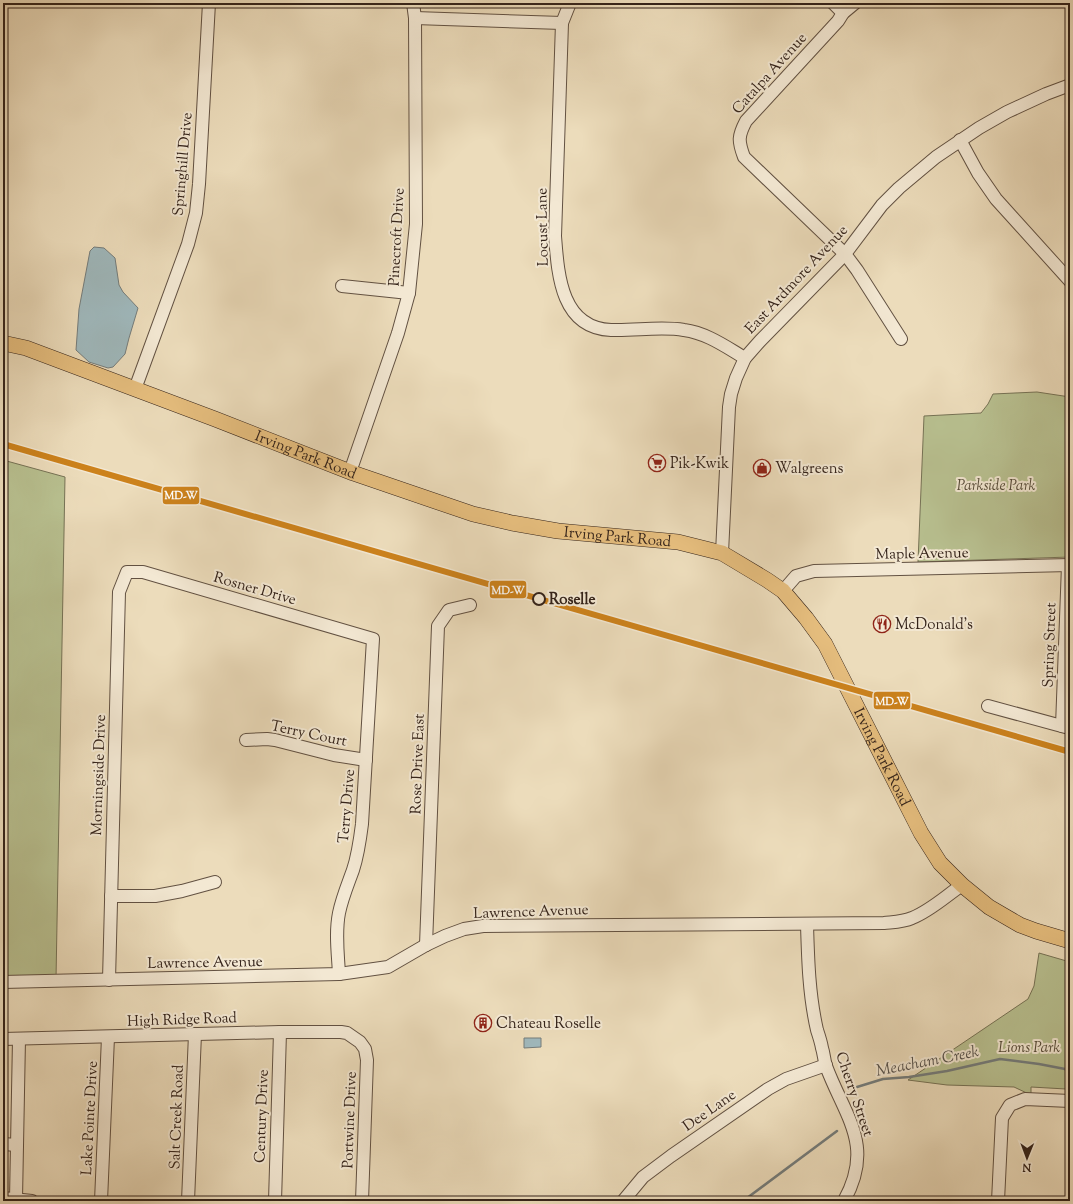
<svg xmlns="http://www.w3.org/2000/svg" width="1073" height="1204" font-family="'Sorts Mill Goudy',serif">
  <style>
    .green { fill: #b8c090; stroke: #767255 }
    .water { fill: #9fb8bc; stroke: #747c7b }
    .lines { fill: none; stroke-linecap: round; stroke-linejoin: round }
    .stream { stroke: #747c7b; stroke-width: 2.5 }
    .minor-casing { stroke: #625142; stroke-width: 14 }
    .major-casing { stroke: #34231a; stroke-width: 16 }
    .minor { stroke: #f3e8d3; stroke-width: 12 }
    .major { stroke: #e6be7e; stroke-width: 15 }
    .rail-1-casing { stroke: #f3e8d3; stroke-width: 9 }
    .rail-1 { stroke: #cc821c; stroke-width: 6 }
    .stop-dot { fill: #f3e8d3; stroke: #34231a; stroke-width: 2 }
    .labels { text-anchor: middle; stroke-width: 4; stroke-linejoin: round; paint-order: stroke }
    .street-label { font-size: 15px; fill: #34231a; stroke: #f3e8d3 }
    .poi-label { font-size: 15px; fill: #34231a; stroke: #f3e8d3; text-anchor: start }
    .park-label { font-size: 15px; font-style: italic; fill: #554a38; stroke: #f3e8d3 }
    .stop-label { font-size: 15px; font-weight: bold; fill: #34231a; stroke: #f3e8d3; text-anchor: start }
    .water-label { font-size: 16px; font-style: italic; fill: #54504b; stroke: #f3e8d3 }
    .line-badge { stroke: #f3e8d3; stroke-width: 1.5 }
    .badge-label { font-size: 11px; text-anchor: middle; font-weight: bold; fill: #fff }
  </style>
  <rect width="100%" height="100%" fill="#ecdcbb"/>
  <filter id="stains"><feTurbulence type="fractalNoise" baseFrequency=".005" numOctaves="4"/><feColorMatrix values="0 0 0 0 .2 0 0 0 0 .09 0 0 0 0 .02 0 0 0 .5 -.17"/></filter>
  <radialGradient id="worn" r=".72"><stop offset=".6" stop-color="#630" stop-opacity="0"/><stop offset="1" stop-color="#630" stop-opacity=".3"/></radialGradient>
  <g class="green">
    <path d="M1037,392L1070,397V557L918,562L924,416L981,413L988,404L993,394Z"/>
    <path d="M3,460L65,477L56,979L3,978Z"/>
    <path d="M1039,953L1070,962V1101L1065,1100L1066,1089L1031,1087V1095L1014,1087L947,1085L908,1080L1028,999L1034,986Z"/>
  </g>
  <g class="water">
    <path d="M94,247L104,248L115,258L119,285L123,292L138,308L129,338L125,354L113,367L108,368L89,362L76,350L79,309L90,251Z"/>
    <path d="M524,1038H541V1047L524,1048Z"/>
  </g>
  <g class="lines">
    <g class="stream">
      <path d="M857,1087L883,1079L909,1077L947,1071L1000,1059L1039,1064L1065,1069L1070,1074"/>
      <path d="M743,1201L837,1131"/>
    </g>
    <defs>
      <g id="minor">
        <path d="M570,3L562,23L555,236C558,275 561,328 611,330C635,331 660,326 684,330C707,333 726,347 745,358"/>
        <path d="M833,3L843,13"/>
        <path d="M855,3L843,13L838,21L746,121C738,136 738,141 744,157L845,254L857,270L901,339"/>
        <path d="M415,18L562,23"/>
        <path d="M960,140L978,173L996,199L1070,281"/>
        <path d="M342,286L409,293"/>
        <path d="M135,389L188,244L196,213L199,184L209,3"/>
        <path d="M350,472L398,333L409,293L416,224L415,18L413,3"/>
        <path d="M722,553L729,407L731,394L736,378L745,358L760,341L845,254L882,205L899,188L936,157L979,128L1007,112L1046,94L1070,85"/>
        <path d="M783,591L796,576L814,571L1070,565"/>
        <path d="M988,706L1069,728"/>
        <path d="M1062,726L1068,565"/>
        <path d="M246,740L267,739L275,740L334,755L366,760"/>
        <path d="M111,896H155L182,891L215,882"/>
        <path d="M807,924C808,960 809,995 817,1030C819,1036 821,1042 822,1048C824,1054 824,1060 826,1066C845,1117 875,1145 844,1201"/>
        <path d="M426,945L438,626L449,610L470,605"/>
        <path d="M109,980L119,592L127,572H143L373,639L362,824C360,840 358,855 353,870C348,884 342,898 339,913C335,933 338,954 339,974"/>
        <path d="M3,982L339,974L388,967L426,945L445,936L464,929L483,926L884,923C893,922 903,922 912,918C930,911 946,896 962,885"/>
        <path d="M3,1039L280,1032H341L347,1033L360,1042L365,1049L367,1060L362,1201"/>
        <path d="M3,1144L17,1145"/>
        <path d="M3,1198L32,1201"/>
        <path d="M16,1199L19,1039"/>
        <path d="M101,1201L108,1037"/>
        <path d="M188,1201L195,1034"/>
        <path d="M275,1201L280,1032"/>
        <path d="M623,1201L643,1177L671,1156L768,1089L786,1079L826,1065"/>
        <path d="M998,1201L1002,1118L1010,1105L1025,1099L1070,1101"/>
      </g>
      <g id="major">
        <path id="s1" d="M3,343L26,348L215,419L353,473L473,514L512,523L558,531L678,542L722,553L767,580L783,591L806,618L825,644L921,833L940,863L962,885L989,907L1020,925L1036,931L1070,941"/>
      </g>
    </defs>
    <use href="#minor" class="minor-casing"/>
    <use href="#major" class="major-casing"/>
    <use href="#minor" class="minor"/>
    <use href="#major" class="major"/>
    <defs>
      <path id="rail-1" d="M3,444L1070,752"/>
    </defs>
    <use href="#rail-1" class="rail-1-casing"/>
    <use href="#rail-1" class="rail-1"/>
  </g>
  <defs>
    <symbol id="supermarket-ring" viewBox="-11 -11 22 22"><circle r="9.5" fill="#f3e8d3" stroke="#8f2418" stroke-width="1.5"/><path d="M-6-5.5h2.5l.6 2H6L4.5 2H-2.5L-4.4-4H-6ZM-1.5 3.2a1.3 1.3 0 1 0 .1 0ZM3 3.2a1.3 1.3 0 1 0 .1 0Z" fill="#8f2418"/></symbol>
    <symbol id="shop-ring" viewBox="-11 -11 22 22"><circle r="9.5" fill="#f3e8d3" stroke="#8f2418" stroke-width="1.5"/><path d="M-5-2.5h2.3a2.7 3.5 0 0 1 5.4 0H5L5.5 6h-11ZM-1.5-2.5h3a1.5 2.3 0 0 0-3 0Z" fill="#8f2418"/></symbol>
    <symbol id="restaurant-ring" viewBox="-11 -11 22 22"><circle r="9.5" fill="#f3e8d3" stroke="#8f2418" stroke-width="1.5"/><path d="M-5-6h1v4h1v-4h1v4h1v-4h1v5L-1.5 .5V6h-2V.5L-5-1ZM5-6V6H3V1.5H1.5Q1.5-4 5-6Z" fill="#8f2418"/></symbol>
    <symbol id="building-ring" viewBox="-11 -11 22 22"><circle r="9.5" fill="#f3e8d3" stroke="#8f2418" stroke-width="1.5"/><path d="M-4-6H4V6H1V3H-1V6H-4ZM-2.5-4.3h1.7v1.8h-1.7ZM.8-4.3h1.7v1.8H.8ZM-2.5-1h1.7V.8h-1.7ZM.8-1h1.7V.8H.8Z" fill="#8f2418"/></symbol>
  </defs>
  <g fill-rule="evenodd">
    <use href="#supermarket-ring" x="647" y="453" width="20" height="20"/>
    <use href="#shop-ring" x="752" y="458" width="20" height="20"/>
    <use href="#restaurant-ring" x="872" y="614" width="20" height="20"/>
    <use href="#building-ring" x="473" y="1013" width="20" height="20"/>
  </g>
  <circle class="stop-dot" cx="539" cy="599" r="6"/>
  <g class="labels">
    <g class="street-label">
      <text transform="translate(769 73) rotate(-48)" y="5">Catalpa Avenue</text>
      <text transform="translate(182 164) rotate(-85)" y="5">Springhill Drive</text>
      <text transform="translate(542 227) rotate(-91)" y="5">Locust Lane</text>
      <text transform="translate(396 237) rotate(-87)" y="5">Pinecroft Drive</text>
      <text transform="translate(796 279) rotate(-47)" y="5">East Ardmore Avenue</text>
      <text dy="5" stroke="none"><textPath href="#s1" startOffset="323">Irving Park Road</textPath></text>
      <text dy="5" stroke="none"><textPath href="#s1" startOffset="647">Irving Park Road</textPath></text>
      <text transform="translate(922 553) rotate(-1)" y="5">Maple Avenue</text>
      <text transform="translate(255 588) rotate(16)" y="5">Rosner Drive</text>
      <text transform="translate(1049 645) rotate(-88)" y="5">Spring Street</text>
      <text transform="translate(309 733) rotate(12)" y="5">Terry Court</text>
      <text dy="5" stroke="none"><textPath href="#s1" startOffset="1019">Irving Park Road</textPath></text>
      <text transform="translate(417 764) rotate(-88)" y="5">Rose Drive East</text>
      <text transform="translate(98 775) rotate(-88)" y="5">Morningside Drive</text>
      <text transform="translate(346 806) rotate(-85)" y="5">Terry Drive</text>
      <text transform="translate(531 911) rotate(-2)" y="5">Lawrence Avenue</text>
      <text transform="translate(205 962) rotate(-1)" y="5">Lawrence Avenue</text>
      <text transform="translate(182 1019) rotate(-2)" y="5">High Ridge Road</text>
      <text transform="translate(855 1094) rotate(71)" y="5">Cherry Street</text>
      <text transform="translate(709 1110) rotate(-35)" y="5">Dee Lane</text>
      <text transform="translate(261 1116) rotate(-88)" y="5">Century Drive</text>
      <text transform="translate(176 1117) rotate(-88)" y="5">Salt Creek Road</text>
      <text transform="translate(89 1118) rotate(-87)" y="5">Lake Pointe Drive</text>
      <text transform="translate(349 1120) rotate(-88)" y="5">Portwine Drive</text>
    </g>
    <g class="poi-label">
      <text x="670" y="468">Pik-Kwik</text>
      <text x="775" y="473">Walgreens</text>
      <text x="895" y="629">McDonald's</text>
      <text x="496" y="1028">Chateau Roselle</text>
    </g>
    <g class="park-label">
      <text x="996" y="490">Parkside Park</text>
      <text x="1029" y="1052">Lions Park</text>
    </g>
    <g class="stop-label">
      <text x="549" y="604">Roselle</text>
    </g>
    <g class="water-label">
      <text transform="translate(927 1060) rotate(-11)" y="6">Meacham Creek</text>
    </g>
  </g>
  <g class="line-badge">
    <rect x="162" y="486" width="38" height="19" rx="4" fill="#cc821c"/>
    <rect x="489" y="580" width="38" height="19" rx="4" fill="#cc821c"/>
    <rect x="873" y="691" width="38" height="19" rx="4" fill="#cc821c"/>
  </g>
  <g class="badge-label">
    <text x="181" y="499">MD-W</text>
    <text x="508" y="594">MD-W</text>
    <text x="892" y="705">MD-W</text>
  </g>
  <rect width="1073" height="1204" fill="none" stroke="#ecdcbb" stroke-width="16"/>
  <rect x="4" y="4" width="1065" height="1196" fill="none" stroke="#34231a" stroke-width="2"/>
  <rect x="8" y="8" width="1057" height="1188" fill="none" stroke="#34231a"/>
  <g transform="translate(1027 1158) rotate(181)" stroke="#f3e8d3" stroke-width="3" paint-order="stroke">
  <path d="M0-3L7 15L0 10L-7 15Z" fill="#34231a"/>
  <text y="-6" font-size="11" font-weight="bold" text-anchor="middle" fill="#34231a">N</text>
  </g>
  <rect width="100%" height="100%" filter="url(#stains)"/>
  <rect width="100%" height="100%" fill="url(#worn)"/>
</svg>
